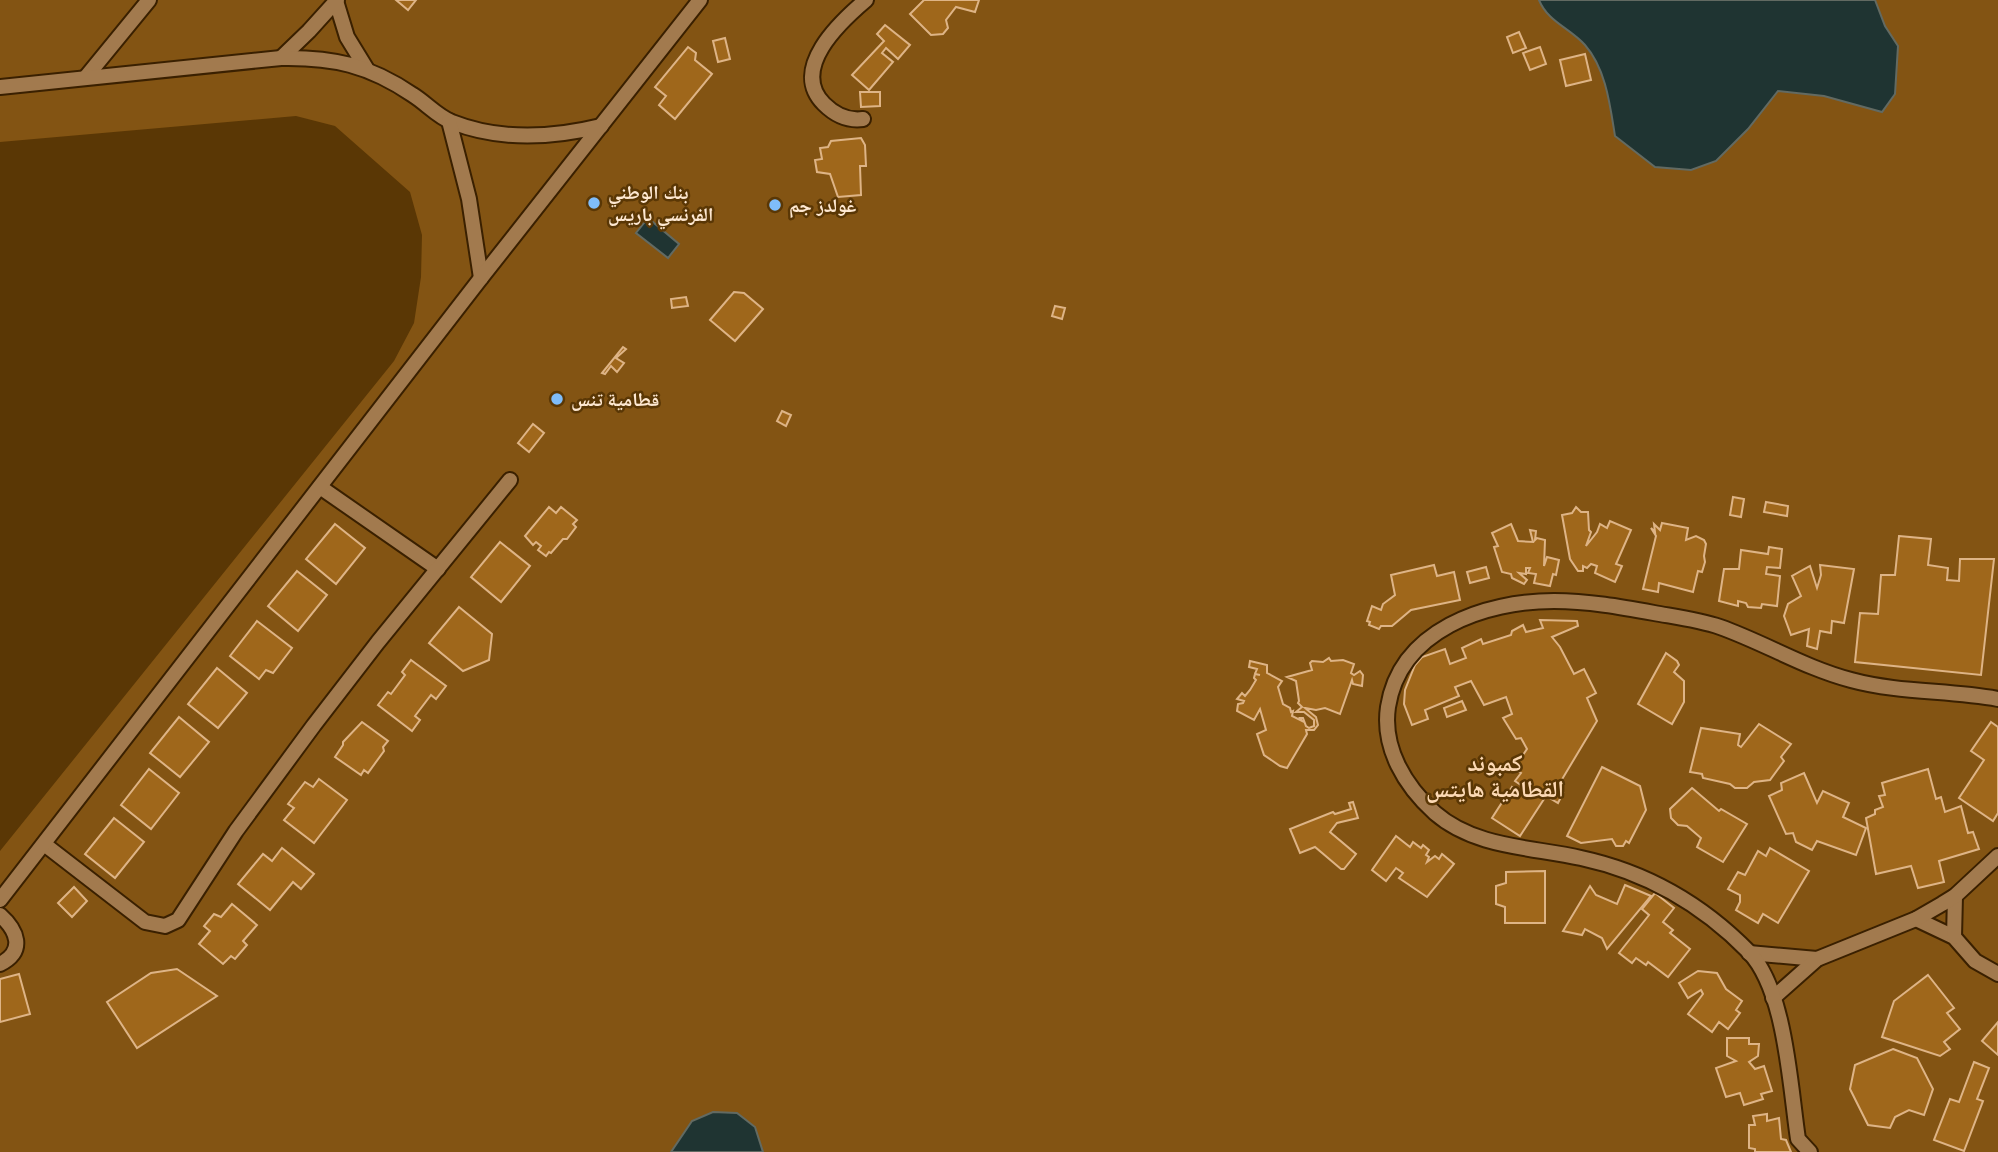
<svg xmlns="http://www.w3.org/2000/svg" width="1998" height="1152" font-family="'PT Sans','Noto Naskh Arabic',sans-serif">
  <style>
    .green { fill: #835413 }
    .water { fill: #1f3432; stroke: #626a62; stroke-width: 2 }
    .building { fill: #9f671b; stroke: #deb486; stroke-width: 2 }
    .lines { fill: none; stroke-linecap: round; stroke-linejoin: round }
    .street-casing { stroke: #3a2000; stroke-width: 18 }
    .street { stroke: #a27a4e; stroke-width: 14 }
    .poi-dot { fill: #7fbdfa; stroke: #5a3705; stroke-width: 2.5 }
    .labels { text-anchor: middle; stroke-width: 5; stroke-linejoin: round; paint-order: stroke }
    .poi-label { font-size: 19px; font-weight: bold; fill: #fee8d1; stroke: #5a3705; text-anchor: start }
    .quarter-label { font-size: 23px; font-weight: bold; fill: #fcd9b4; stroke: #5a3705 }
  </style>
  <rect width="100%" height="100%" fill="#5a3705"/>
  <path class="green" d="M0,0H1998V1152H0V851L394,361L414,323L421,277L422,235L410,192L335,126L296,116L0,142Z"/>
  <g class="water">
    <path d="M1539,0H1875L1885,26L1898,46L1895,94L1882,112L1824,96L1778,91L1748,129L1716,161L1691,170L1655,167L1615,136C1610,105 1606,69 1585,45C1570,28 1548,22 1539,0Z"/>
    <path d="M648,218L679,244L668,258L636,233Z"/>
    <path d="M713,1112L737,1113L755,1127L763,1152H671L692,1121Z"/>
  </g>
  <g class="building">
    <path d="M396,0H416L408,10Z"/>
    <path d="M924,0H923H979L975,12L956,7L946,20L948,28L943,34L931,35L910,14Z"/>
    <path d="M885,25L910,45L898,59L886,48L882,53L893,62L869,90L852,75L884,41L877,34Z"/>
    <path d="M1519,32L1526,48L1513,53L1507,37Z"/>
    <path d="M725,38L730,59L718,62L713,41Z"/>
    <path d="M688,47L696,53L695,60L712,74L675,119L659,105L666,96L655,87Z"/>
    <path d="M1540,47L1546,64L1530,70L1523,53Z"/>
    <path d="M1585,54L1591,80L1566,86L1560,60Z"/>
    <path d="M860,92H880V106L861,107Z"/>
    <path d="M861,138L865,145L866,166H860L861,195L838,197L830,174L817,172L815,160L822,159L820,148L828,147L831,141Z"/>
    <path d="M734,292L744,293L763,309L735,341L710,320Z"/>
    <path d="M686,297L688,306L672,308L671,299Z"/>
    <path d="M1055,306L1065,308L1062,319L1052,316Z"/>
    <path d="M623,347L626,349L616,358L624,363L617,372L611,366L605,374L602,373Z"/>
    <path d="M782,411L791,415L786,426L777,421Z"/>
    <path d="M533,424L544,433L529,452L518,443Z"/>
    <path d="M1733,497L1744,499L1741,517L1730,515Z"/>
    <path d="M1766,502L1788,506L1787,516L1764,512Z"/>
    <path d="M549,507L556,513L561,507L577,520L573,524L576,527L567,539H563L551,553L549,552L546,556L538,550L541,546L536,542L533,545L525,536Z"/>
    <path d="M1576,507L1581,512H1588L1589,530L1591,532L1586,546L1597,532L1600,524L1607,528L1610,521L1631,530L1616,564L1622,566L1615,582L1595,573L1597,566L1591,564L1587,568L1583,566V571H1578L1570,559L1562,515L1572,513Z"/>
    <path d="M1662,523L1688,528L1686,540L1696,536L1704,540L1706,544L1704,556L1705,562L1702,572L1698,571L1693,592L1659,583L1658,592L1643,589L1656,536L1651,528L1655,532L1654,524L1660,530Z"/>
    <path d="M335,524L365,548L336,584L306,559Z"/>
    <path d="M1511,524L1518,541L1533,542L1530,530L1536,531L1535,540L1537,538L1545,540L1544,566L1547,557L1559,560L1556,575L1553,574L1550,586L1534,583L1536,574L1528,573L1530,568H1526V574L1519,573L1527,580L1524,584L1512,578L1511,574L1502,572L1494,547L1498,546L1492,533Z"/>
    <path d="M1899,536L1931,539L1928,565L1948,568L1947,580L1959,581L1960,559H1994L1981,675L1855,662L1860,613L1878,614L1881,575H1895Z"/>
    <path d="M500,542L530,566L501,602L471,577Z"/>
    <path d="M1769,547L1782,549L1780,568L1767,567L1766,574L1780,576L1777,606L1762,604L1761,608L1748,607L1746,603L1738,601V606L1719,601L1724,569H1739L1741,550L1768,554Z"/>
    <path d="M1434,565L1437,576L1454,572L1460,600L1411,610L1392,626H1381L1379,629L1369,625L1370,622L1367,621L1372,606L1381,610L1383,604L1395,595L1391,575Z"/>
    <path d="M1820,565L1854,569L1844,623L1832,621L1831,633L1820,631L1817,649L1807,646L1809,629L1791,635L1784,616L1788,604L1801,596L1792,576L1810,566L1817,588L1821,575Z"/>
    <path d="M1486,567L1489,578L1470,583L1467,572Z"/>
    <path d="M297,571L327,595L298,631L268,606Z"/>
    <path d="M459,607L492,634L489,660L463,671L429,643Z"/>
    <path d="M1540,620L1577,621L1578,626L1552,637L1560,647L1574,674L1584,669L1596,693L1587,698L1597,721L1555,791L1563,793L1558,803L1546,796L1520,836L1492,818L1512,787L1519,792L1528,790L1515,781L1521,773L1514,768L1527,749L1521,738L1516,739L1503,718L1512,714L1506,697L1484,705L1471,681L1455,687L1459,696L1425,710L1428,719L1412,725L1404,704L1405,690L1415,665L1422,657L1445,649L1450,664L1466,658L1462,648L1481,639L1483,644L1511,635L1512,631L1523,625L1526,632L1543,628Z"/>
    <path d="M257,621L292,648L273,673L266,670L259,679L230,656Z"/>
    <path d="M1666,653L1677,661L1679,665L1674,672L1684,681V702L1672,724L1638,704Z"/>
    <path d="M1329,658L1331,661L1343,660L1354,664L1351,673L1354,675L1360,671L1363,675L1362,686L1353,684L1352,680L1340,714L1325,708L1316,710L1305,708L1316,717L1318,725L1314,730H1306L1307,734L1287,768L1280,766L1264,755L1257,734L1266,730L1260,709L1254,720L1237,711L1238,704L1243,703L1244,701L1237,699L1242,693L1245,696L1250,690L1256,680L1254,678L1255,674L1260,675L1255,674L1257,669L1249,667L1250,661L1267,665V673L1282,681L1278,687L1283,704L1290,708L1291,712L1293,711L1292,716L1302,721L1300,718H1303L1306,726L1309,728L1314,726V720L1304,712H1296L1302,707L1298,703L1299,701L1296,681L1287,677L1312,670L1310,663L1312,661L1323,662Z"/>
    <path d="M411,660L446,686L436,699L431,695L415,716L420,720L412,731L378,705L388,692L391,694L405,675L402,672Z"/>
    <path d="M217,668L247,693L218,728L188,704Z"/>
    <path d="M1462,701L1466,710L1447,717L1444,708Z"/>
    <path d="M179,717L209,742L180,777L150,753Z"/>
    <path d="M362,722L388,741L383,747L384,751L368,773L364,770L361,775L335,757L343,745V742Z"/>
    <path d="M1991,722L1998,727V813L1993,821L1959,798L1984,760L1971,751Z"/>
    <path d="M1759,724L1791,744L1781,757L1784,761L1770,780L1754,782L1747,788H1735L1730,784L1703,778L1702,774L1690,772L1701,728L1740,734L1738,745L1741,747Z"/>
    <path d="M1602,767L1640,786L1646,810L1629,843L1626,841L1623,846H1616L1612,839L1581,843L1567,836Z"/>
    <path d="M149,769L179,793L151,829L121,805Z"/>
    <path d="M1928,769L1936,799L1941,797L1945,812L1961,806L1968,833L1973,832L1979,849L1939,861L1944,882L1918,888L1911,866L1876,874L1866,818L1875,814V810L1883,807L1879,796L1885,795L1882,783Z"/>
    <path d="M1804,773L1817,803L1823,791L1849,803L1843,817L1866,828L1856,855L1817,841L1812,850L1796,842L1793,833L1786,834L1769,796L1782,790L1781,783Z"/>
    <path d="M319,779L347,800L314,843L284,820L294,808L288,804L305,782L313,787Z"/>
    <path d="M1692,788L1719,811L1721,809L1747,824L1723,862L1697,847L1701,838L1687,826L1678,825L1671,818L1670,809Z"/>
    <path d="M1353,802L1358,818L1337,823L1330,832L1356,854L1344,869H1341L1315,847L1300,853L1290,829L1333,812L1335,814L1351,809L1349,803Z"/>
    <path d="M114,818L144,842L115,878L85,854Z"/>
    <path d="M1396,836L1410,847L1413,842L1421,848L1423,845L1429,850L1426,855L1429,857L1427,862L1435,856L1439,859L1442,854L1454,864L1427,897L1399,878L1403,873L1396,868L1386,881L1372,870Z"/>
    <path d="M282,848L314,874L301,889L293,882L270,910L238,884L263,854L272,861Z"/>
    <path d="M1770,848L1809,871L1778,923L1763,914L1758,923L1736,910L1740,902V895L1728,889L1738,872L1745,875L1758,851L1766,856Z"/>
    <path d="M1545,871V923H1505V907L1496,904V886L1506,883V872Z"/>
    <path d="M1625,885L1651,896L1607,949L1602,938L1585,929L1582,935L1563,931L1590,886L1596,895L1617,904Z"/>
    <path d="M74,887L87,901L72,917L58,903Z"/>
    <path d="M1655,893L1674,908L1663,922L1673,930L1670,933L1690,949L1668,977L1648,962L1646,965L1636,958L1632,963L1619,953L1649,915L1642,909Z"/>
    <path d="M232,904L257,925L243,941L247,945L235,959L231,956L223,964L199,944L210,931L204,926L214,914L221,917Z"/>
    <path d="M177,969L217,996L137,1048L107,1002L151,973Z"/>
    <path d="M1698,971L1717,973L1726,989L1742,1001L1736,1010L1740,1013L1728,1029L1719,1022L1712,1032L1688,1014L1703,994L1701,990L1688,998L1679,983Z"/>
    <path d="M19,974L30,1014L0,1022V979Z"/>
    <path d="M1928,975L1954,1008L1947,1013L1960,1029L1944,1042L1950,1049L1940,1056L1882,1037L1894,1001Z"/>
    <path d="M1998,1022V1055L1982,1041Z"/>
    <path d="M1727,1038H1749V1044H1759L1758,1056L1749,1062L1755,1069L1764,1066L1772,1091L1761,1094L1763,1099L1744,1105L1740,1093L1726,1097L1716,1068L1736,1061L1727,1056Z"/>
    <path d="M1893,1049L1917,1058L1933,1089L1924,1115L1909,1110L1895,1117L1890,1128L1868,1125L1850,1089L1855,1065Z"/>
    <path d="M1974,1062L1989,1068L1977,1099L1983,1101L1964,1151L1934,1140L1950,1099L1959,1102Z"/>
    <path d="M1767,1114V1121L1779,1118L1781,1139L1786,1140L1791,1152H1755V1149L1749,1148V1125H1755L1753,1116Z"/>
  </g>
  <g class="lines">
    <defs>
      <g id="street">
        <path d="M336,1L347,37L366,68"/>
        <path d="M281,58L309,31L337,0"/>
        <path d="M86,77L149,0"/>
        <path d="M0,87L281,58C333,57 369,65 413,95C426,103 438,117 452,122C500,141 552,138 601,126"/>
        <path d="M863,119C848,121 835,115 824,104C789,69 840,22 866,0"/>
        <path d="M449,121L469,199L481,278"/>
        <path d="M320,487L438,569"/>
        <path d="M44,844L145,922L165,926L178,920L236,831L314,725L378,642L510,480"/>
        <path d="M0,900L481,278L700,0"/>
        <path d="M0,915C17,930 26,951 0,964"/>
        <path d="M1916,919L1954,937L1975,961L1998,974"/>
        <path d="M1954,937L1955,896"/>
        <path d="M1749,953L1817,959"/>
        <path d="M1773,998L1817,959L1916,919L1942,904L1955,896L1998,856"/>
        <path d="M1810,1152L1798,1139C1790,1087 1786,991 1749,952C1703,905 1646,872 1581,858C1533,847 1475,848 1435,813C1405,786 1382,748 1388,707C1400,630 1485,601 1554,601C1588,601 1621,607 1654,613C1676,617 1699,620 1720,627C1765,643 1805,668 1851,680C1899,693 1949,690 1998,699"/>
      </g>
    </defs>
    <use href="#street" class="street-casing"/>
    <use href="#street" class="street"/>
  </g>
  <g class="poi-dot">
    <circle cx="594" cy="203" r="7"/>
    <circle cx="775" cy="205" r="7"/>
    <circle cx="557" cy="399" r="7"/>
  </g>
  <g class="labels">
    <g class="poi-label">
      <text x="608" y="199">بنك الوطني<tspan x="608" dy="22">الفرنسي باريس</tspan></text>
      <text x="789" y="212">غولدز جم</text>
      <text x="571" y="406">قطامية تنس</text>
    </g>
    <g class="quarter-label">
      <text x="1495" y="771">كمبوند<tspan x="1495" dy="26">القطامية هايتس</tspan></text>
    </g>
  </g>
</svg>
